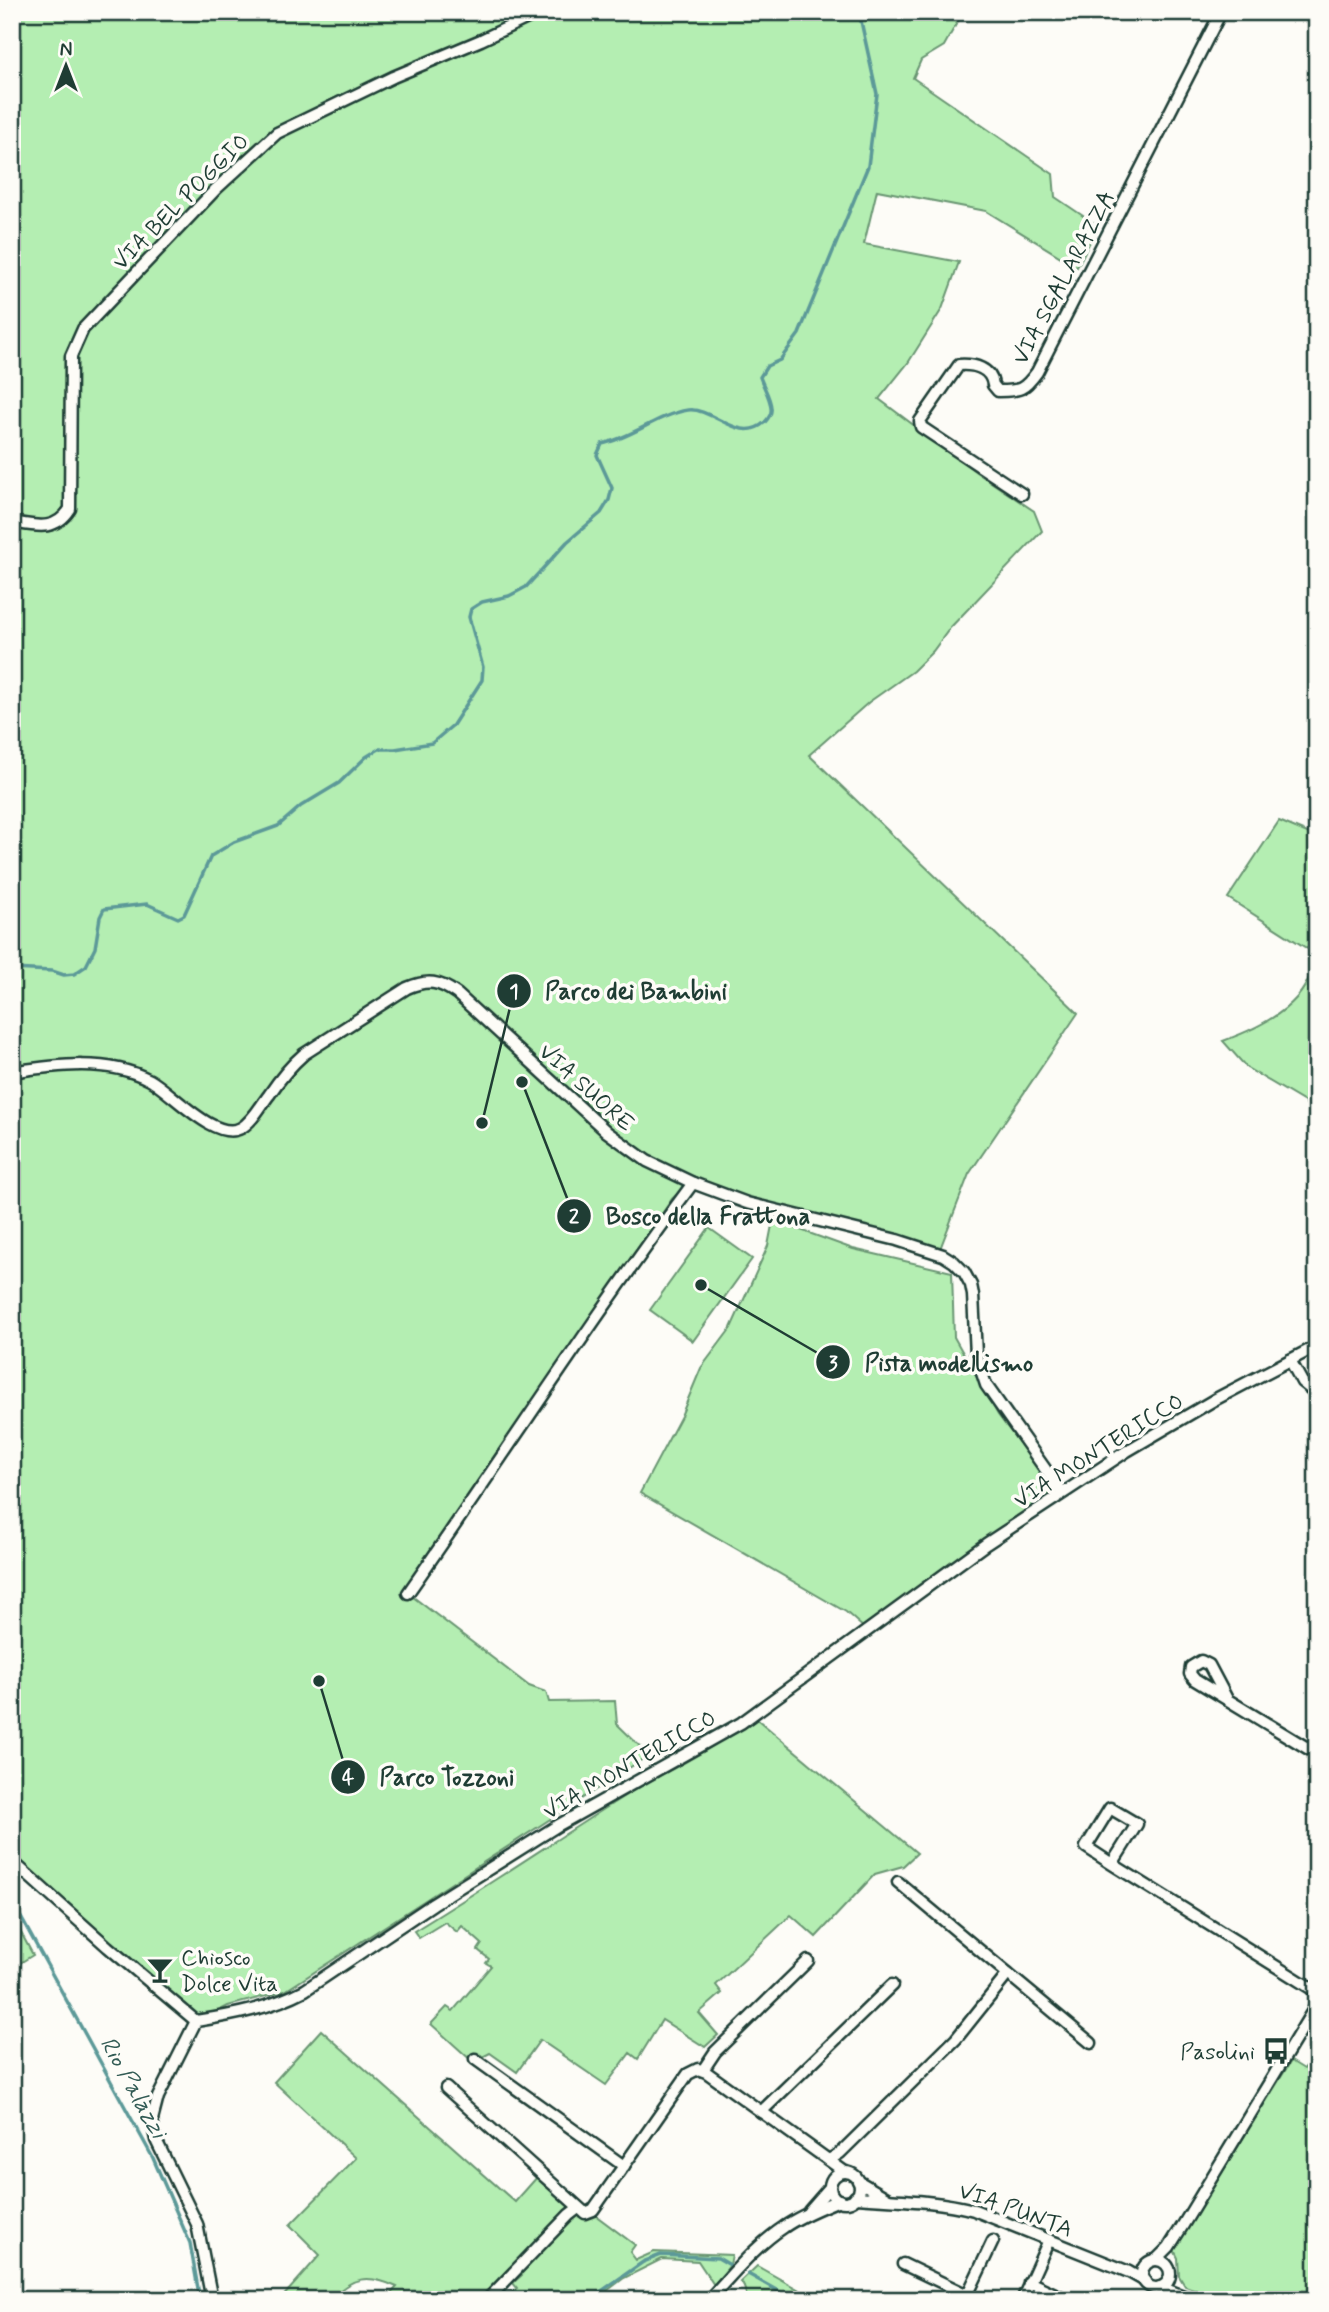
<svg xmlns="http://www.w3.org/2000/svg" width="1329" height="2312" font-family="Mynerve,sans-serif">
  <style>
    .green { fill: #b4eeb2; stroke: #6a9673; stroke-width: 2 }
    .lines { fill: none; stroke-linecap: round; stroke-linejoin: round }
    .stream { stroke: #5c9998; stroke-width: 3.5 }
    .minor-casing { stroke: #1f3d34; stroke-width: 15 }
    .minor { stroke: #fdfcf7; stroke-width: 10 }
    .labels { text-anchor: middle; stroke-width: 7; stroke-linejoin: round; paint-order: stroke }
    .street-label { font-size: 23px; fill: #1f3d34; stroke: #fdfcf7 }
    .poi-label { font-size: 23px; fill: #1f3d34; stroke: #fdfcf7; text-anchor: start }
    .water-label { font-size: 24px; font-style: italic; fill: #335c55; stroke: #fdfcf7 }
    .leader { fill: none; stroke: #1f3d34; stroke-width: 2.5 }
    .callout-dot { fill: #1f3d34; stroke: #fdfcf7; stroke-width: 2.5 }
    .mark-label { font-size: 21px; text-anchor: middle; font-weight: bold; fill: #fff }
    .callout-label { font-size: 24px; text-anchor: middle; font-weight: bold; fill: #1f3d34; stroke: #fdfcf7; stroke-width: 7; stroke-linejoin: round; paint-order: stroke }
  </style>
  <rect width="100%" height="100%" fill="#fdfcf7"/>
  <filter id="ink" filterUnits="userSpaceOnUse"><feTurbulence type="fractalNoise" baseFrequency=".0143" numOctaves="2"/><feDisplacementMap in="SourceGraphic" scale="14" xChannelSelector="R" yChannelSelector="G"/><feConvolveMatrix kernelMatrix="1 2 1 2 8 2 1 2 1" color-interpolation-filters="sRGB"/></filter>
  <g filter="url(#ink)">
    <g class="green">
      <path d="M12,12H963L944,46L921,60L913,78L1053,174L1055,197L1098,226L1077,267L986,211L877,190L864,244L959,262L942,309L908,363L879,399L976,472L1034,511L1042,531L950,628L933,651L913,671L869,702L809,755L1078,1013L969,1174L938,1254L690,1182L672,1199L408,1593L529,1686L546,1692L549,1702L615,1701L617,1724L649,1755L285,1991L228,2006L213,2014L200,2013L196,2019L12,1861Z"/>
      <path d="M1279,821L1317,837V1129L1306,1103L1247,1068L1223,1041C1254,1030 1294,1012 1308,980C1312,972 1312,961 1314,953L1228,898Z"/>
      <path d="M773,1220L853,1249L952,1272L954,1337L998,1415L1061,1498L865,1629L846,1612L640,1493L681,1416L701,1368L731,1328L768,1246Z"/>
      <path d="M709,1228L752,1259L693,1341L650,1310Z"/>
      <path d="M752,1715L917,1853L903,1866L875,1874L816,1937L791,1915L716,1985L722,1993L699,2013L718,2035L705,2047L662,2020L638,2059L630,2053L606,2085L540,2040L517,2072L490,2053L473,2062L431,2024L447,2007L453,2011L491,1966L486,1963L489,1959L478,1950L482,1944L462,1926L457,1932L445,1922L419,1938L414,1931C486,1887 555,1840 626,1795C668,1769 717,1750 752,1715Z"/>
      <path d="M12,1916L33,1955L12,1968Z"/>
      <path d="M321,2030L515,2202L538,2176L574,2211L595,2215L635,2245L630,2252L636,2260L654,2252L732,2255L730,2265L714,2285L698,2261L662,2259L624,2278L595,2300H505L517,2288L513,2283L522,2275L515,2268L485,2300H385L397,2287C368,2274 352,2276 330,2300H280L320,2255L290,2225L356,2158L274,2082Z"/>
      <path d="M1317,2050V2300H1225L1185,2286L1179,2276L1178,2258L1174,2250L1291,2061L1304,2069Z"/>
      <path d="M757,2266L817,2300H748L743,2284L740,2282Z"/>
    </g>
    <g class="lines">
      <g class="stream">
        <path d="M12,969L52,971L64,975L74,974L86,966L95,948L100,917L104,909L147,904L178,918L184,915L211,856L234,842L278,826L301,806L339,783L366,757L379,749H395L432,743L453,725L482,680L483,667L469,617L471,609L482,602L509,596L526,587L567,542L601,513L609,500L612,488L597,455L602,444C632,438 657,415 688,410C713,407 740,445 765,422C768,419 772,413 771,408C771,399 763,386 760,377L767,366L780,360L799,334L868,166L877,94L859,12"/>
        <path d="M12,1901L153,2158L190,2243L200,2300"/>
        <path d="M748,2274L794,2300"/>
        <path d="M589,2300L643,2262L661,2255L718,2258L730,2265"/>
      </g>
      <defs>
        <g id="minor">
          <path d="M1022,494L921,427L920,421L959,365C974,364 991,368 993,385L998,391C1020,391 1024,390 1037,372L1221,12"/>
          <path d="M12,522C36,526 55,532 70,509L71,356L83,329L216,189L277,133L393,77L481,40L540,12"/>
          <path d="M12,1072C56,1065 109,1058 150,1080C173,1093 215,1142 241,1128C253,1121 261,1105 269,1095C279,1080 290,1066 304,1054L407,988C428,979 439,981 457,994L607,1132L647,1161L693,1183L747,1203L897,1240L943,1255L954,1262L964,1272L971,1285L973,1295L976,1355L986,1385L1062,1493"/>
          <path d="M1290,1360L1302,1382L1317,1394"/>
          <path d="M408,1593C504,1456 593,1317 693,1183"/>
          <path d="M1227,1699L1209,1665L1201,1661L1191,1667L1190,1674L1195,1680L1317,1754"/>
          <path d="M12,1861L108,1947L196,2021"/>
          <path d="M1112,1864L1137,1824L1110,1808L1086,1847L1112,1864L1317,1992"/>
          <path d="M1008,1974L1091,2043"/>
          <path d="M475,2059L624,2166"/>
          <path d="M703,2070L715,2052L808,1961"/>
          <path d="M446,2088L585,2213L593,2210L688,2074L698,2069L706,2072L845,2172"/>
          <path d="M761,2112L892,1985"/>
          <path d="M829,2160L840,2153L956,2039L1008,1974L898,1882"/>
          <circle cx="845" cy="2187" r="15"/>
          <path d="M858,2181L887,2198"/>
          <path d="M855,2197C896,2200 935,2200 974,2210L1129,2272L1145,2281"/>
          <path d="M809,2211L830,2187"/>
          <path d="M1156,2260L1169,2247L1183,2225L1317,2004"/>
          <circle cx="1156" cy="2274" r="14"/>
          <path d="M903,2264L978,2300"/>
          <path d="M1029,2282L1068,2300"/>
          <path d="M1160,2287L1194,2300"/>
          <path d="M966,2298L993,2241"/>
          <path d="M212,2300L197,2224L156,2140L152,2120L158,2097L196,2021C234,2015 271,2008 305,1990L433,1904L557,1826L741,1723L986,1544L1127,1451L1214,1400L1317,1346"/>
          <path d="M487,2300L569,2215L578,2208"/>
          <path d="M708,2300C732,2275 755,2246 784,2227C801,2215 820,2208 839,2200"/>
          <path d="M1022,2300L1049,2240"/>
        </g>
      </defs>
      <use href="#minor" class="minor-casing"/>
      <use href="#minor" class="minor"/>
    </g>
  </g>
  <defs>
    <symbol id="bar-bare" viewBox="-9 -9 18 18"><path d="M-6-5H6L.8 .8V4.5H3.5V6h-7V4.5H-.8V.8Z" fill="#1f3d34" stroke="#fdfcf7" stroke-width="2.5" paint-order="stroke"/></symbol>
    <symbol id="bus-bare" viewBox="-9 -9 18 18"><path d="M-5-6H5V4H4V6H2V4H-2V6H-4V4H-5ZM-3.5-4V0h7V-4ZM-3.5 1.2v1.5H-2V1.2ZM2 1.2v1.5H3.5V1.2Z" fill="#1f3d34" stroke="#fdfcf7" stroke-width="2.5" paint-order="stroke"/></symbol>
  </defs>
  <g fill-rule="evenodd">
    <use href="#bar-bare" x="141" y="1951" width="38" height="38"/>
    <use href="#bus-bare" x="1257" y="2032" width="38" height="38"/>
  </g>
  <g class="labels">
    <g class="street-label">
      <text transform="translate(180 201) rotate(-45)" y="8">VIA BEL POGGIO</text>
      <text transform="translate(1063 277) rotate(-62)" y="8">VIA SGALARAZZA</text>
      <text transform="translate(587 1087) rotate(42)" y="8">VIA SUORE</text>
      <text transform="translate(1098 1450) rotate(-32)" y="8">VIA MONTERICCO</text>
      <text transform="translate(629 1764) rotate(-30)" y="8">VIA MONTERICCO</text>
      <text transform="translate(1016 2209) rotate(20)" y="8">VIA PUNTA</text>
    </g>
    <g class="poi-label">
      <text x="181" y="1965">Chiosco<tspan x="181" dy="26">Dolce Vita</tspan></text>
      <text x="1255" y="2059" text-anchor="end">Pasolini</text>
    </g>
    <g class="water-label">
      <text transform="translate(134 2087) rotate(61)" y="8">Rio Palazzi</text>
    </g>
  </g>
  <path class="leader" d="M482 1123L514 991M522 1082L574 1216M701 1285L833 1362M319 1681L348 1777"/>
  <g class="callout-dot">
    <circle cx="482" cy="1123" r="7"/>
    <circle cx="522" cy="1082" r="7"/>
    <circle cx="701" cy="1285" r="7"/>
    <circle cx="319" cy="1681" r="7"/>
    <circle cx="514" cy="991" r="18"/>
    <circle cx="574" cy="1216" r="18"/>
    <circle cx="833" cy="1362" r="18"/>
    <circle cx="348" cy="1777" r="18"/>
  </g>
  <g class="mark-label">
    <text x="514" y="998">1</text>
    <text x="574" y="1223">2</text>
    <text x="833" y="1370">3</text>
    <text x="348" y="1784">4</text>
  </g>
  <g class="callout-label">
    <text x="636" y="999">Parco dei Bambini</text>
    <text x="708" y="1224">Bosco della Frattona</text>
    <text x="949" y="1371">Pista modellismo</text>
    <text x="447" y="1785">Parco Tozzoni</text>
  </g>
  <rect width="1329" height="2312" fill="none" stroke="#fdfcf7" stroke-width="42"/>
  <rect x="21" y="21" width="1287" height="2270" fill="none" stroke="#1f3d34" stroke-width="2.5" filter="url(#ink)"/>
  <g transform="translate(66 66)" stroke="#fdfcf7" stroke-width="5" paint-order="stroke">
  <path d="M0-5L12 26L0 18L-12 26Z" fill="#1f3d34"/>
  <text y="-10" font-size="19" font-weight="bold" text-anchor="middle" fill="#1f3d34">N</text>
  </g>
</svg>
